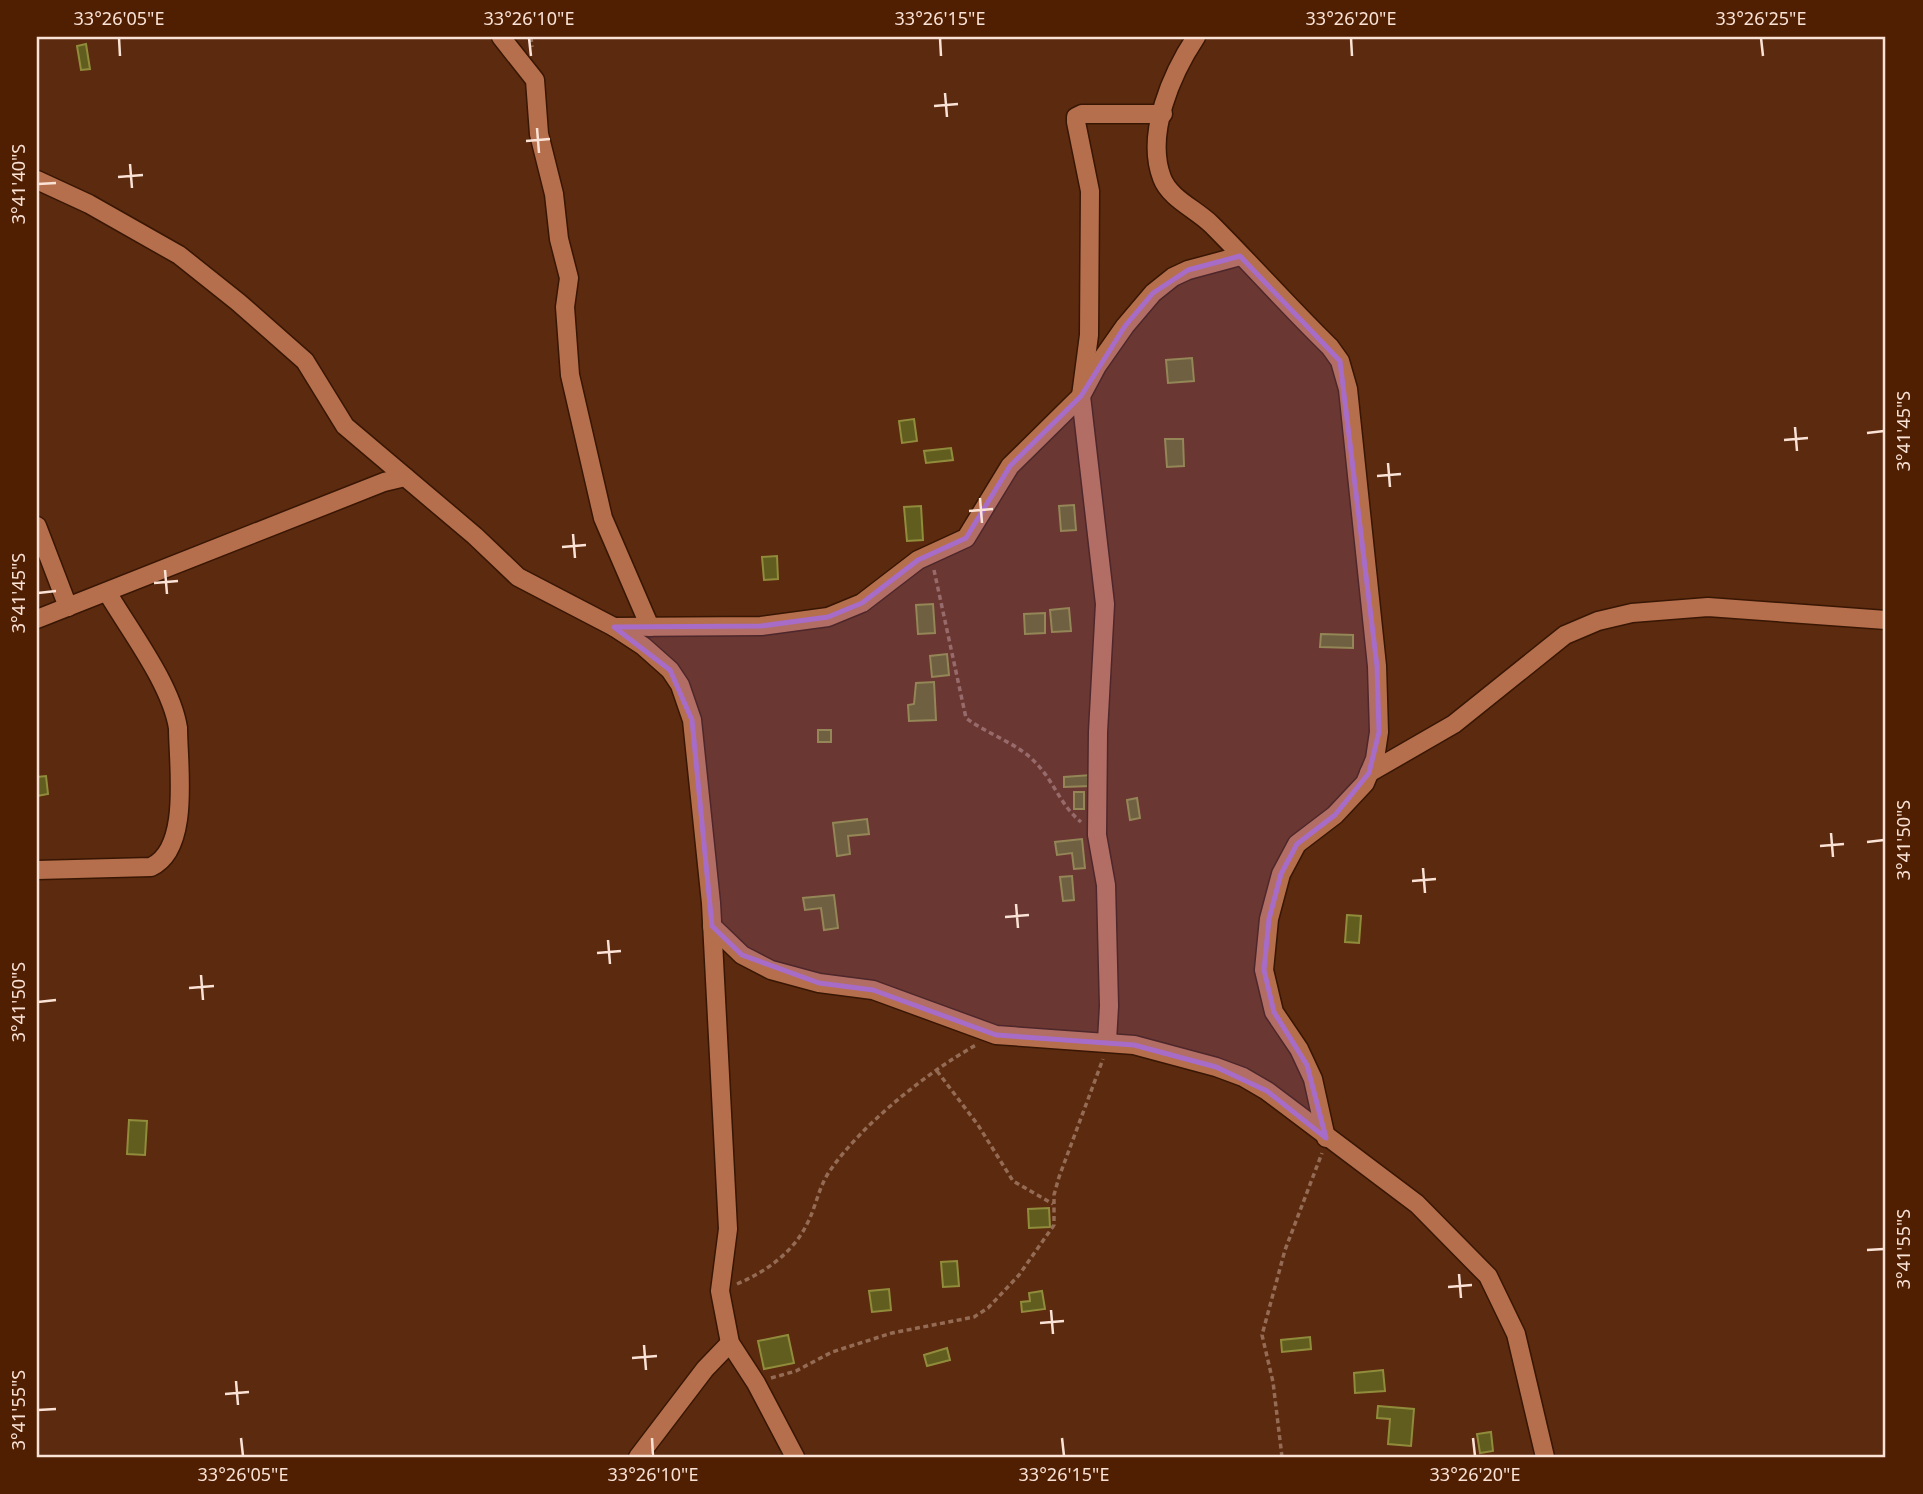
<svg xmlns="http://www.w3.org/2000/svg" width="1923" height="1494" font-family="'Noto Sans',sans-serif">
  <style>
    .building { fill: #615d1f; stroke: #908c3b; stroke-width: 2 }
    .lines { fill: none; stroke-linecap: round; stroke-linejoin: round }
    .street-casing { stroke: #381604; stroke-width: 21 }
    .path { stroke: #946b54; stroke-width: 3.5; stroke-dasharray: 5 3.5; stroke-linecap: butt }
    .street { stroke: #b66f4c; stroke-width: 18 }
    .marked { fill: #a76cc7; fill-opacity: 0.2; stroke: #a76cc7; stroke-width: 5; stroke-linejoin: round }
    .ticks { fill: none; stroke: #fae2d6; stroke-width: 2.5 }
    .neatline { fill: none; stroke: #fae2d6; stroke-width: 2.5 }
    .ticks-label { font-size: 18px; text-anchor: middle; fill: #fae2d6 }
  </style>
  <rect width="100%" height="100%" fill="#5c2a0e"/>
  <g class="building">
    <path d="M86,44L90,69L81,70L77,46Z"/>
    <path d="M1192,358L1194,381L1168,383L1166,360Z"/>
    <path d="M914,419L917,441L902,443L899,421Z"/>
    <path d="M1165,439H1183L1184,466L1167,467Z"/>
    <path d="M951,448L953,460L926,463L924,451Z"/>
    <path d="M1074,505L1076,530L1061,531L1059,506Z"/>
    <path d="M921,506L923,540L907,541L904,507Z"/>
    <path d="M777,556L778,579L764,580L762,557Z"/>
    <path d="M933,604L935,633L918,634L916,605Z"/>
    <path d="M1069,608L1071,631L1052,632L1050,610Z"/>
    <path d="M1045,613V633L1025,634L1024,614Z"/>
    <path d="M1321,634L1353,635V648L1320,647Z"/>
    <path d="M947,654L949,675L932,677L930,656Z"/>
    <path d="M934,682L936,720L909,721L908,705L914,704L916,683Z"/>
    <rect x="818" y="730" width="13" height="12"/>
    <path d="M1091,775V786L1064,787V777Z"/>
    <path d="M46,776L48,794L37,796V777Z"/>
    <rect x="1074" y="792" width="10" height="17"/>
    <path d="M1137,798L1140,818L1130,820L1127,800Z"/>
    <path d="M867,819L869,834L848,836L850,854L837,856L833,823Z"/>
    <path d="M1082,839L1085,868L1074,869L1072,853L1057,855L1055,842Z"/>
    <path d="M1072,876L1074,900L1063,901L1060,877Z"/>
    <path d="M834,895L838,928L824,930L821,908L805,910L803,898Z"/>
    <path d="M1347,915L1361,916L1359,943L1345,942Z"/>
    <path d="M129,1120L147,1121L145,1155L127,1154Z"/>
    <path d="M1049,1208L1050,1227L1029,1228L1028,1209Z"/>
    <path d="M957,1261L959,1286L943,1287L941,1262Z"/>
    <path d="M889,1289L891,1310L872,1312L869,1291Z"/>
    <path d="M1042,1291L1045,1309L1022,1312L1021,1302L1030,1301L1029,1293Z"/>
    <path d="M788,1335L794,1363L764,1369L758,1341Z"/>
    <path d="M1310,1337L1311,1349L1282,1352L1281,1340Z"/>
    <path d="M947,1348L950,1360L927,1366L924,1355Z"/>
    <path d="M1383,1370L1385,1391L1355,1393L1354,1373Z"/>
    <path d="M1378,1406L1414,1409L1411,1446L1388,1444L1390,1419L1377,1418Z"/>
    <path d="M1491,1432L1493,1451L1480,1453L1477,1434Z"/>
  </g>
  <g class="lines">
    <defs>
      <g id="street">
        <path d="M501,37L535,80L539,134L554,194L559,239L569,278L565,307L570,375L603,518L650,627"/>
        <path d="M1196,37C1172,73 1145,134 1162,178C1170,199 1196,209 1212,225C1252,265 1289,307 1330,347L1340,361L1348,389L1377,666L1379,732L1375,759L1365,783L1335,815L1297,844L1281,874L1269,919L1264,970L1274,1012L1299,1049L1313,1079L1326,1138"/>
        <path d="M37,180L89,204L179,255L238,302L305,361L345,426L475,536L518,577L614,627L643,646L670,670L680,685L692,720L711,903L728,1229L720,1291L730,1343L756,1383L795,1457"/>
        <path d="M37,526L68,607"/>
        <path d="M37,619L384,482L405,477"/>
        <path d="M614,627L761,626L828,617L862,603L918,560L966,538L1010,466L1081,396L1097,366L1125,326L1153,293L1173,277L1188,270L1240,256"/>
        <path d="M1369,773L1454,724L1565,635L1598,621L1632,613L1708,607L1886,620"/>
        <path d="M37,870L151,867C191,849 178,765 178,728C171,684 130,631 107,592"/>
        <path d="M712,926L742,955L771,970L819,983L873,990L996,1035L1134,1045L1216,1067L1243,1077L1267,1091L1417,1204L1488,1276L1516,1334L1545,1457"/>
        <path d="M1107,1041L1109,1006L1106,885L1097,835L1098,732L1105,604L1081,396L1089,335L1090,191L1076,122V117L1082,114H1163"/>
        <path d="M638,1457L705,1369L730,1343"/>
      </g>
    </defs>
    <use href="#street" class="street-casing"/>
    <g class="path">
      <path d="M531,37L532,47"/>
      <path d="M934,570L966,718C987,734 1017,743 1035,762C1054,781 1060,805 1081,822"/>
      <path d="M937,1071L978,1125L1013,1181L1053,1204"/>
      <path d="M737,1284C767,1271 794,1252 808,1222C816,1206 819,1187 829,1172C861,1125 926,1073 976,1045"/>
      <path d="M771,1378L796,1371L832,1352L892,1333L974,1317L988,1308L1019,1275L1054,1225V1195L1059,1177L1103,1059"/>
      <path d="M1282,1457L1273,1382L1262,1335L1285,1250L1322,1153"/>
    </g>
    <use href="#street" class="street"/>
  </g>
  <path class="marked" d="M1240,256L1340,361L1377,666L1379,732L1369,773L1335,815L1297,844L1281,874L1269,919L1264,970L1274,1012L1307,1065L1326,1138L1267,1091L1216,1067L1134,1045L996,1035L873,990L819,983L742,955L712,926L692,720L670,670L614,627L761,626L828,617L862,603L918,560L966,538L1010,466L1081,396L1125,326L1153,293L1188,270Z"/>
  <path class="ticks" d="M119,38L120,56M529,38L531,56M940,38L941,56M1351,38L1352,56M1761,38L1763,56M945,93L947,117M934,106L958,104M537,128L539,153M526,141L550,139M130,164L132,188M118,177L143,175M38,184L56,183M1795,427L1797,451M1867,433L1884,431M1784,440L1808,438M1388,463L1390,487M1377,476L1401,474M980,498L982,523M969,511L993,509M573,534L575,558M562,547L586,545M165,570L167,594M154,583L178,581M38,593L56,591M1831,833L1833,857M1867,842L1884,840M1820,846L1844,844M1423,868L1425,893M1412,881L1436,879M1016,904L1018,928M1005,917L1029,915M608,940L610,964M597,953L621,951M201,975L203,1000M189,988L214,986M38,1002L56,1000M1867,1250L1884,1249M1459,1274L1461,1298M1448,1287L1472,1285M1051,1310L1053,1334M1040,1323L1064,1321M644,1345L646,1370M632,1358L657,1356M236,1381L238,1405M225,1394L249,1392M38,1410L56,1409M241,1438L243,1456M652,1438L653,1456M1062,1438L1064,1456M1473,1438L1475,1456"/>
  <rect width="1923" height="1494" fill="none" stroke="#501f02" stroke-width="77"/>
  <rect x="38" y="38" width="1846" height="1418" class="neatline"/>
  <g class="ticks-label">
    <text x="119" y="25">33°26'05"E</text>
    <text x="529" y="25">33°26'10"E</text>
    <text x="940" y="25">33°26'15"E</text>
    <text x="1351" y="25">33°26'20"E</text>
    <text x="1761" y="25">33°26'25"E</text>
    <text transform="translate(19 184) rotate(-90)" y="6">3°41'40"S</text>
    <text transform="translate(1904 431) rotate(-90)" y="6">3°41'45"S</text>
    <text transform="translate(19 593) rotate(-90)" y="6">3°41'45"S</text>
    <text transform="translate(1904 840) rotate(-90)" y="6">3°41'50"S</text>
    <text transform="translate(19 1002) rotate(-90)" y="6">3°41'50"S</text>
    <text transform="translate(1904 1249) rotate(-90)" y="6">3°41'55"S</text>
    <text transform="translate(19 1410) rotate(-90)" y="6">3°41'55"S</text>
    <text x="243" y="1481">33°26'05"E</text>
    <text x="653" y="1481">33°26'10"E</text>
    <text x="1064" y="1481">33°26'15"E</text>
    <text x="1475" y="1481">33°26'20"E</text>
  </g>
</svg>
